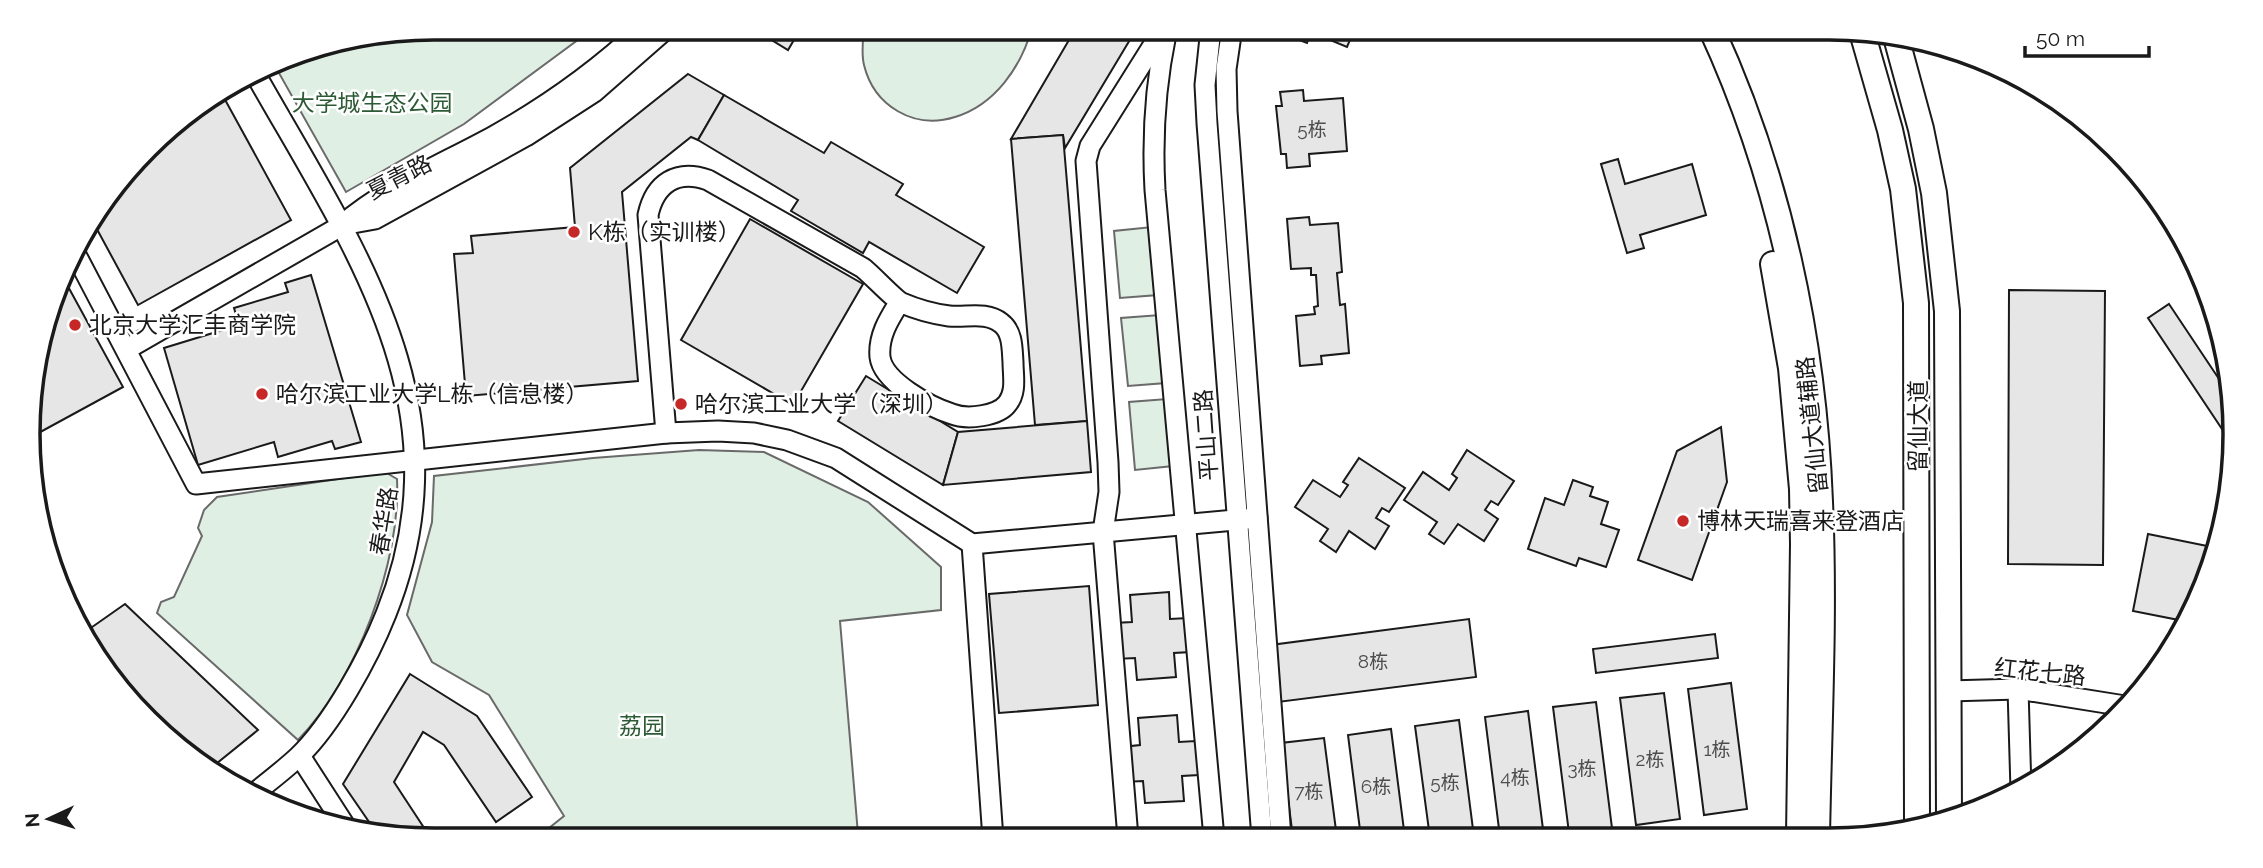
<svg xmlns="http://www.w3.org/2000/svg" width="2263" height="868" font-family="Raleway,'Noto Sans SC',sans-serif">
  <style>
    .green { fill: #e0efe3; stroke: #6a6a6a; stroke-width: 2 }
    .building { fill: #e6e6e6; stroke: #1a1a1a; stroke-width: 2 }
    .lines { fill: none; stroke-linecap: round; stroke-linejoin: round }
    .minor-casing { stroke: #1a1a1a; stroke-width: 23 }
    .major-casing { stroke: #1a1a1a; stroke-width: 28 }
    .minor { stroke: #fff; stroke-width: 19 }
    .major { stroke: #fff; stroke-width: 24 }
    .poi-dot { fill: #c62828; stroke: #fff; stroke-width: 2.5 }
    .labels { text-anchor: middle; stroke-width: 5; stroke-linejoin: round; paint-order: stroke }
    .number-label { font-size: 19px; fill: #4d4d4d }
    .park-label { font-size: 23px; fill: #2b5a34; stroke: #fff }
    .street-label { font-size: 23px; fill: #1a1a1a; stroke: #fff }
    .poi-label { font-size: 23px; fill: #1a1a1a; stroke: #fff; text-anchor: start }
    .rim { fill: none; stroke: #1a1a1a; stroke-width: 3.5 }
  </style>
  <rect width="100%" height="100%" fill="#fff"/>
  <g class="green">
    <path d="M434,28H594L464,124L346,192L275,66L303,50Z"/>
    <path d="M864,28H1032C1021,67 995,105 955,117C914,130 874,106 864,65C861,53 863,40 864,28Z"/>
    <path d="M1152,227L1158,295L1120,298L1114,231Z"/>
    <path d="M1160,315L1166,383L1128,386L1121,318Z"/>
    <path d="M1167,399L1173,466L1135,470L1129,402Z"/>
    <path d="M699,450L764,452L868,502L941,567V610L840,621L858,834L830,835L828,839L534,840L564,816L489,695L432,662L407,615L432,522L434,476L593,458Z"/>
    <path d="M385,472L397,479C401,563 356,680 298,740L157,613L161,602L174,597L202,536L198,528L204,510L217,497Z"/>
  </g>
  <g class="building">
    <path d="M752,28H801L788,50Z"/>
    <path d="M1076,28H1137L1065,148L1063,135L1011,139Z"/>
    <path d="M1288,28H1355L1347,47L1311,32L1307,43L1286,35Z"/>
    <path d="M688,74L724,95L698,140L691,137L622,192L638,381L466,396L454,254L473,253L471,236L575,227L570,168Z"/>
    <path d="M1303,90L1304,101L1343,98L1347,151L1309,154L1310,166L1287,168L1286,154H1281L1276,106H1282L1280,92Z"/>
    <path d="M724,95L824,153L831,142L903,184L896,195L984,247L957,293L869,242L863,253L791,211L798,200L698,140Z"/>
    <path d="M223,96L291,220L138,305L92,220L167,128Z"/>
    <path d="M1063,135L1087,421L1035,425L1011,139Z"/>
    <path d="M1618,159L1625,184L1692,164L1706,215L1640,235L1644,248L1627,253L1601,164Z"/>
    <path d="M1309,217L1310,225L1338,223L1342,272L1337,273L1340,305L1345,304L1349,353L1321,356L1322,364L1300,366L1296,316L1315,314L1314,307L1318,306L1316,275H1311V268L1291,269L1287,219Z"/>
    <path d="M750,219L863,284L793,405L681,340Z"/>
    <path d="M311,275L361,442L335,449L332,441L278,457L274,442L198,465L164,348L239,325L234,308L288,292L285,283Z"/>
    <path d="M65,281L123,387L33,436L32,381Z"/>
    <path d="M2009,290L2105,291L2103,565L2008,564Z"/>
    <path d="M2169,304L2231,397L2228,438L2148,318Z"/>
    <path d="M866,376L958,432L943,485L838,421Z"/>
    <path d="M1087,421L1091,472L943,485L958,432Z"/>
    <path d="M1721,427L1727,482L1692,580L1638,560L1677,451Z"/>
    <path d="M1467,450L1514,481L1498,505L1491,501L1485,510L1498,519L1484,541L1458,524L1444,544L1429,534L1437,522L1404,500L1423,472L1449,490L1457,478L1452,474Z"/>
    <path d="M1359,458L1405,488L1389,512L1382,508L1376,518L1389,526L1375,549L1349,531L1336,552L1320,541L1328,529L1295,507L1313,480L1340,497L1348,485L1343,482Z"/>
    <path d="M1573,480L1593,487L1590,496L1608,502L1601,524L1619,530L1606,567L1579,558L1576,566L1528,549L1545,498L1564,505Z"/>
    <path d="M2148,534L2217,548L2184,621L2133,611Z"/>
    <path d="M1089,586L1098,705L999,713L989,594Z"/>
    <path d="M1169,592L1170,619L1188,618L1191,652L1174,653L1176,677L1137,680L1135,658L1116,659L1114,623L1132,622L1130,595Z"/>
    <path d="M125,604L258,730L211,768L187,756L96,659L85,632Z"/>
    <path d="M1469,619L1476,677L1278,702L1271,645Z"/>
    <path d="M1715,634L1718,658L1596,673L1593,649Z"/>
    <path d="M410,674L477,716L532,797L496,822L444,745L423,732L394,782L432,840L376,832L343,784Z"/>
    <path d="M1731,683L1747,809L1704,815L1688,689Z"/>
    <path d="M1664,693L1680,819L1636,825L1620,698Z"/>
    <path d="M1596,702L1612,828L1569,833L1553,707Z"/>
    <path d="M1528,711L1544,837H1500L1485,717Z"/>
    <path d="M1177,715L1179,742L1196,741L1199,775L1182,776L1184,801L1145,803L1143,781L1124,782L1122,747L1140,745L1138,718Z"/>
    <path d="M1459,720L1474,837L1430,838L1415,726Z"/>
    <path d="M1391,729L1405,838H1361L1348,735Z"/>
    <path d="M1324,738L1337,838H1293L1281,743Z"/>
    <path d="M315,809L325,824L306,815Z"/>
    <path d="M1187,831V838H1148V834Z"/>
  </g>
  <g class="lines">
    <defs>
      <g id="minor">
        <path d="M1211,28L1205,85L1207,123L1262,838"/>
        <path d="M1232,28L1226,69L1227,111L1281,838"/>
        <path d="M1166,34C1155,87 1152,137 1155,190L1214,838"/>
        <path d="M257,77C355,250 469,407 386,614C369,657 332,725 298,757C285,769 271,780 257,791"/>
        <path d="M342,225L375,219L526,136L594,92L667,28"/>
        <path d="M75,253L196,484L666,433L718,431L754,433L787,440L836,458L972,544L1257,518"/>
        <path d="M127,349L341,226C386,187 443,164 494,136C548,106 598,70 643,28"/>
        <path d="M666,433L648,215C655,183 677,169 708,180L863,268C873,276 895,300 902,303C916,309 934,314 949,316C966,318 986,311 1001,323C1013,332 1012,349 1013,362C1013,376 1017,392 1007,404C998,416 967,420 952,414C930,407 883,382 880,357C878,336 889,319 899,303"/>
        <path d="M972,544L993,839"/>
        <path d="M2018,689L2021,790"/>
        <path d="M1949,691L2018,689L2125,706"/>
        <path d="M300,756L347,829"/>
        <path d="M1128,838L1103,532L1109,492L1108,462L1086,161L1090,146L1164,28"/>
      </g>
      <g id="major">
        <path d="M1711,28C1779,175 1814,340 1820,502C1825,613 1819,725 1817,837"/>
        <path d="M1862,32L1890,130L1903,189L1916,303L1917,826"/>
        <path d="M1896,37L1921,129L1934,193L1947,311L1949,816"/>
        <path d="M1773,264L1791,368L1802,489L1803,544L1799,837"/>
      </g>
    </defs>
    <use href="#minor" class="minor-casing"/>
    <use href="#major" class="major-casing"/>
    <use href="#minor" class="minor"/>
    <use href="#major" class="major"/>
  </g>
  <g class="poi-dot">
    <circle cx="574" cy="232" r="7"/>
    <circle cx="75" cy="325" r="7"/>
    <circle cx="262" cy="394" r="7"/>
    <circle cx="681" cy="404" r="7"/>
    <circle cx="1683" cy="521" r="7"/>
  </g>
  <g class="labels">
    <g class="number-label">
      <text x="1312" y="136">5栋</text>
      <text x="1373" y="668">8栋</text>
      <text x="1717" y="756">1栋</text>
      <text x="1650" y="766">2栋</text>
      <text x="1582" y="775">3栋</text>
      <text x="1515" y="784">4栋</text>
      <text x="1445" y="789">5栋</text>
      <text x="1376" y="793">6栋</text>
      <text x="1309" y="798">7栋</text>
    </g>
    <g class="park-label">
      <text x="372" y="111">大学城生态公园</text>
      <text x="642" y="734">荔园</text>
    </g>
    <g class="street-label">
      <text transform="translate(399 177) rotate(-27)" y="8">夏青路</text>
      <text transform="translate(1812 425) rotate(-96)" y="8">留仙大道辅路</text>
      <text transform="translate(1918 426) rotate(-90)" y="8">留仙大道</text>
      <text transform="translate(1206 435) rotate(-94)" y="8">平山二路</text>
      <text transform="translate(384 521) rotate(-81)" y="8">春华路</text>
      <text transform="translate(2040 672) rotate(6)" y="8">红花七路</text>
    </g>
    <g class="poi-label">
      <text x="588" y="240">K栋（实训楼）</text>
      <text x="89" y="333">北京大学汇丰商学院</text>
      <text x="276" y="402">哈尔滨工业大学L栋（信息楼）</text>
      <text x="695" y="412">哈尔滨工业大学（深圳）</text>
      <text x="1697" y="529">博林天瑞喜来登酒店</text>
    </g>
  </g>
  <path d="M0 0H2263V868H0ZM434 40H1829A394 394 0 0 1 2223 434V434A394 394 0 0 1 1829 828H434A394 394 0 0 1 40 434V434A394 394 0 0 1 434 40Z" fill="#fff" fill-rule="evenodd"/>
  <path class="rim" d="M434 40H1829A394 394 0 0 1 2223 434V434A394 394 0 0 1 1829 828H434A394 394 0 0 1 40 434V434A394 394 0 0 1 434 40Z"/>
  <g transform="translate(49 819) rotate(266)" stroke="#ffffff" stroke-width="5" paint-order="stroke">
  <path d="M0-5L12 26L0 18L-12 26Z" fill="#1a1a1a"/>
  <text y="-10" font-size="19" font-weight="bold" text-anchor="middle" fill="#1a1a1a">N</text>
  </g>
  <path d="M2025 46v10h124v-10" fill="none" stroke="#1a1a1a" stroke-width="3.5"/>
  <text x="2036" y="46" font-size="21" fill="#1a1a1a" stroke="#ffffff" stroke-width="5" paint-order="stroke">50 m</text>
</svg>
